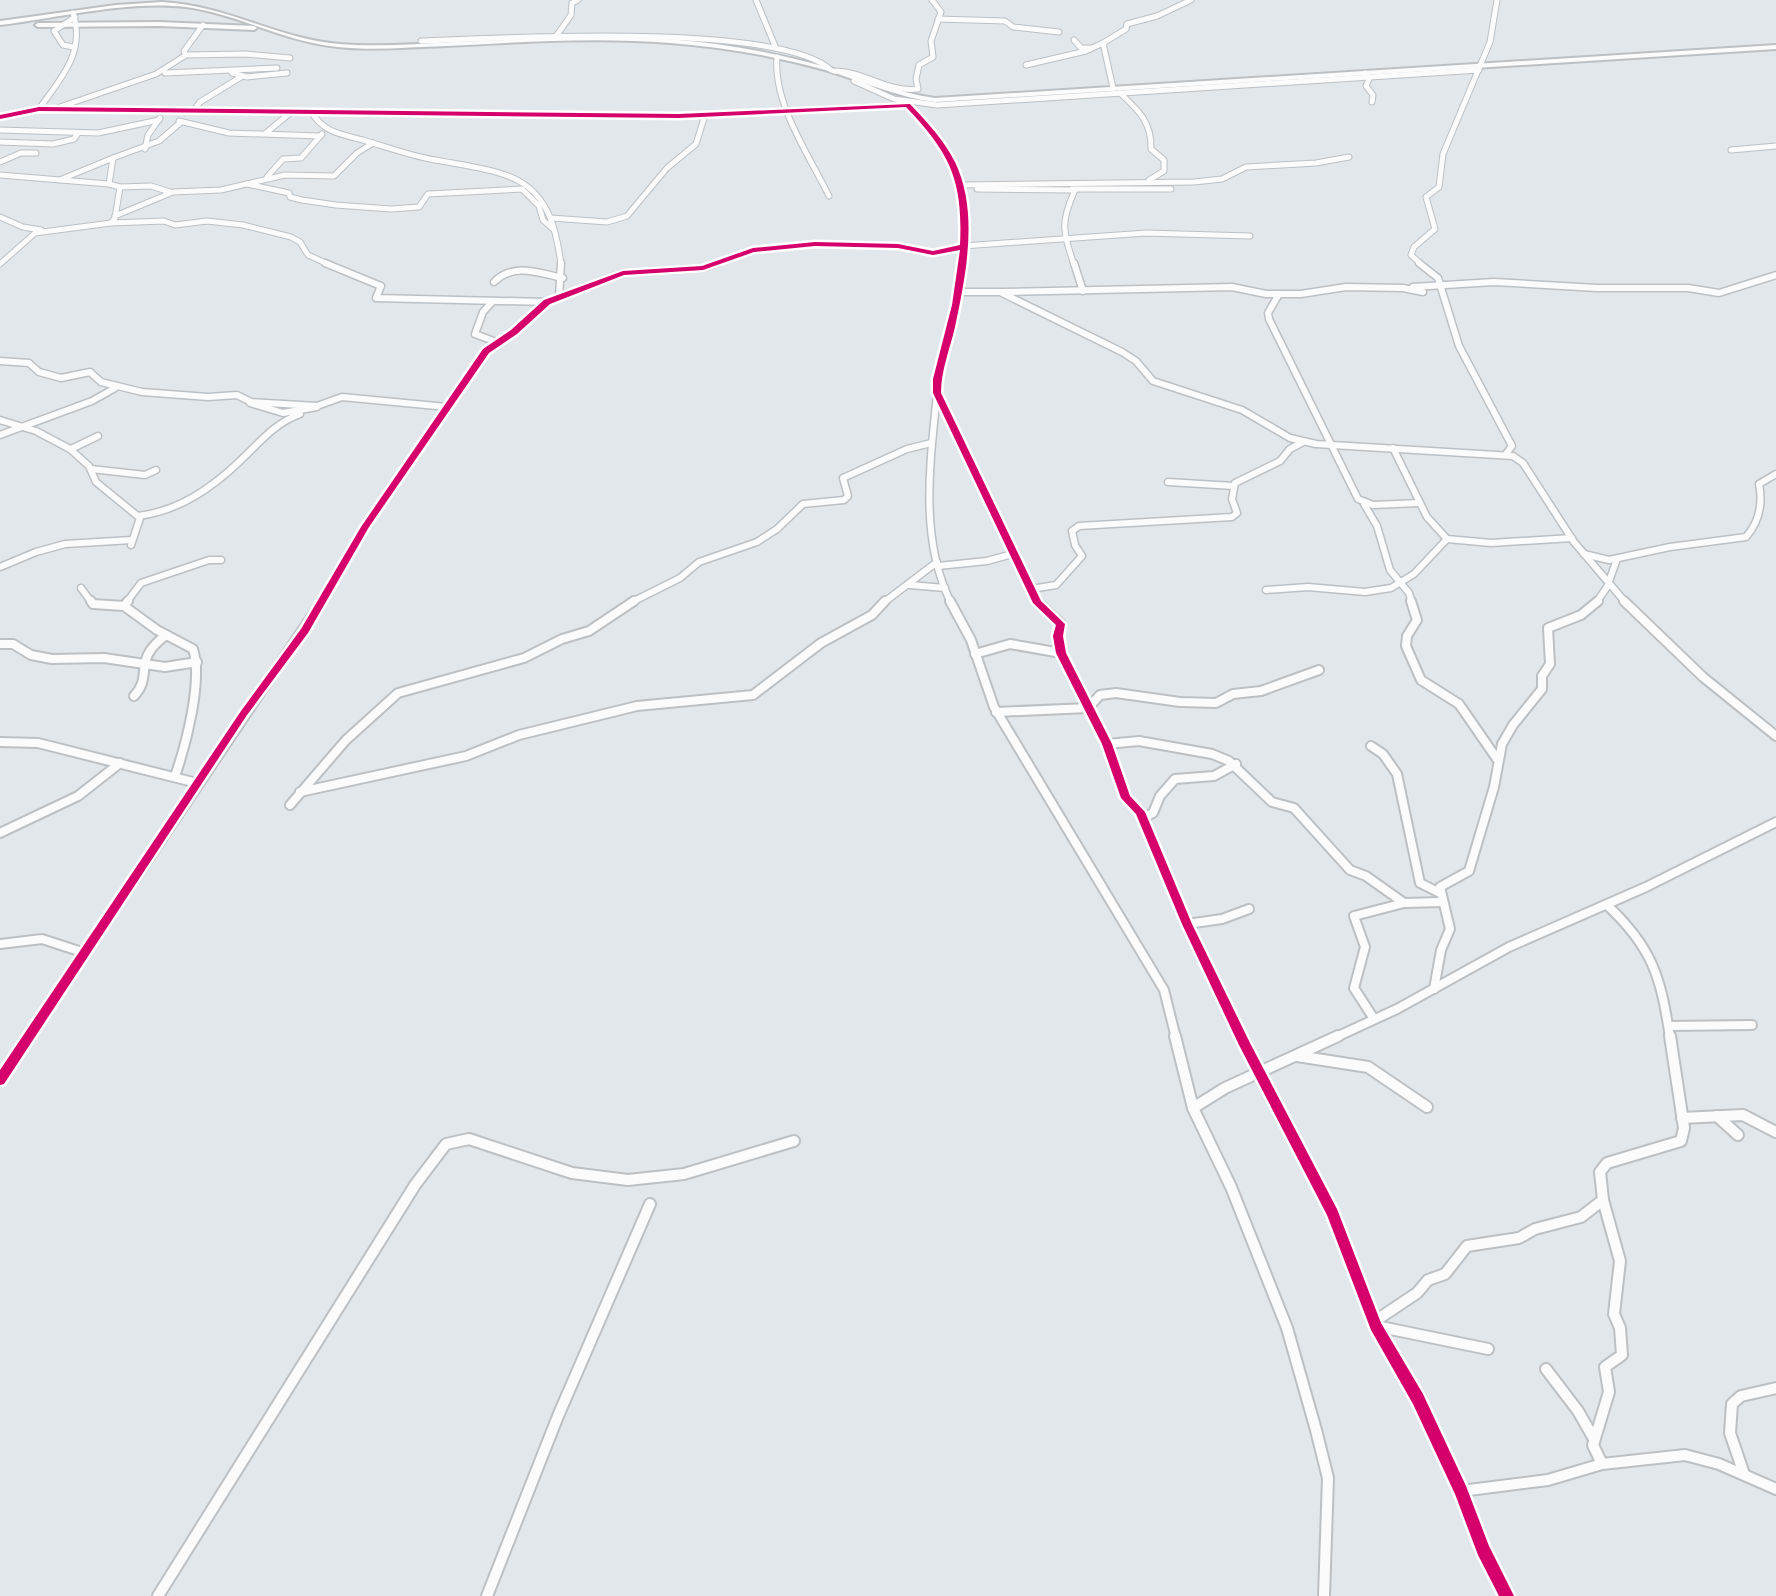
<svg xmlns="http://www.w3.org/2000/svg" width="1776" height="1596" font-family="Spectral,serif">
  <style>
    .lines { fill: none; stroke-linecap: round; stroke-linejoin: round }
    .minor-far3-casing { stroke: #bcc0c3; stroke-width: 7 }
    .minor-far2-casing { stroke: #bcc0c3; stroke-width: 9 }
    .minor-far1-casing { stroke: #bcc0c3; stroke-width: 12 }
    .minor-casing { stroke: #bcc0c3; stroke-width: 14 }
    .tertiary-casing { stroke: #bcc0c3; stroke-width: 4 }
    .minor-far3 { stroke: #fbfbfc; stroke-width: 5 }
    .minor-far2 { stroke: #fbfbfc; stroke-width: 6 }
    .minor-far1 { stroke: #fbfbfc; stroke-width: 8 }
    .minor { stroke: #fbfbfc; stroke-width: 10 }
    .tertiary { fill: #fbfbfc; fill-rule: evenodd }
    .cycleway-casing { stroke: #fff; stroke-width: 5 }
    .cycleway { fill: #d6006c; fill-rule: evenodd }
  </style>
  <rect width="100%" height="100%" fill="#e2e7ec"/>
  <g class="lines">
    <defs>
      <g id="minor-far3">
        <path d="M756,0L775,46"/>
        <path d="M938,19L1005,21L1013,27L1059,32"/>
        <path d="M557,35L571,15L572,3L578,0"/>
        <path d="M1074,40L1081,48H1091"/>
        <path d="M421,41C498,38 780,22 831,70"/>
        <path d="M73,47L63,45L54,31L75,17"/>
        <path d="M186,55L246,54L290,58"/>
        <path d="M777,57C773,104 809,155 829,196"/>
        <path d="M1026,65L1086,51L1103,43"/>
        <path d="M834,71C864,71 888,93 918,89L916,79L919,65L933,57L931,41L941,12L932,0"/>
        <path d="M165,73L277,68"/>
        <path d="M232,73L247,77L287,73"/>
        <path d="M1365,73L1369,79L1366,86L1373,95L1372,102"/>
        <path d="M856,79L854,81L894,99L937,105L1479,70"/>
        <path d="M1113,88L1103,43L1126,29L1127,24L1157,16L1191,0"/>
        <path d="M1120,93C1138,110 1152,122 1151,149L1164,160V171L1149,180"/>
        <path d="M57,108L156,74L186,55L184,51L203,25"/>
        <path d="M39,109C60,79 86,53 73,13"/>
        <path d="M193,111L200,102L241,77"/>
        <path d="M311,112C325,133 340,134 363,140C387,147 410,156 435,160C512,174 550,173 561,265"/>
        <path d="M0,117L39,109L679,116L908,105C957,156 970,194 962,265"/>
        <path d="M179,121L229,133L320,136"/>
        <path d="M0,130L98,133L159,120"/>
        <path d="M266,133L290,113"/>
        <path d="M0,142L53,144L74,139L78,133"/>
        <path d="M145,149L148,135L160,118"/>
        <path d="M1731,150L1776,146"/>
        <path d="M0,162L21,153H36"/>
        <path d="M0,175L109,184"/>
        <path d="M267,177L283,159L301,158L322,134"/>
        <path d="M62,179L113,158"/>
        <path d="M247,184L289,193L290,197L302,200L336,205L391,209L419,207L428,194L522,189L539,206L543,220L553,229"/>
        <path d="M960,185L1194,182L1222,179L1246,167L1316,163L1349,157"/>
        <path d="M120,187L151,186L170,192"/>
        <path d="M977,189L1075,190C1060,223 1063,231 1074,265"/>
        <path d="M1072,189H1171"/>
        <path d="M115,216L173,192L221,190L285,175L334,176L357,153L373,143"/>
        <path d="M0,217L23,227L41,230"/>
        <path d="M551,218L607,222L627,216L667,168L696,144L705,115"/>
        <path d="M111,223L164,221L175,225L207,221L243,225L291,237L300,242L308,255L330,265"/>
        <path d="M963,246L1146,233L1250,236"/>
        <path d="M0,264L35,233L111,223L115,218L120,187L109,184L113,158L159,141L180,123"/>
        <path d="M713,265L753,250L815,244L898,246L933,253L963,247"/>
        <path d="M1422,265L1411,255L1414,247L1435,229L1426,197L1439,187L1443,154L1490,42L1497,0"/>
      </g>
      <g id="minor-far2">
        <path d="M325,263L381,286L376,298L547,302"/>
        <path d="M962,263L956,305L937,379V393L1037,603"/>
        <path d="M1074,263L1083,291"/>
        <path d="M1419,263L1438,278L1459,346L1512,446L1506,454"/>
        <path d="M494,282C514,262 539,273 563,278"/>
        <path d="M1413,287L1494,282L1597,288H1688L1719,293L1776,275"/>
        <path d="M959,292H1000L1122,352L1136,361L1153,381L1242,410L1290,438L1316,444L1513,456L1523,463L1574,542L1626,603"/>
        <path d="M1002,292L1232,287L1266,294H1301L1346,287L1403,288L1423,292"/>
        <path d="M1279,294L1268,313L1269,319L1358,499L1373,505L1420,503"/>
        <path d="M559,296L561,263"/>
        <path d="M493,301L483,312L475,334L499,343"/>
        <path d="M0,361L29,363L39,372L61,378L90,372L101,382L142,392L208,397L237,395L251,402L317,406L342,397L447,407"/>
        <path d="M937,394C930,464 919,538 951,603"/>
        <path d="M250,403L283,413L317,407"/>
        <path d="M0,420L36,431L70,449L89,466L96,482L140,518L131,545"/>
        <path d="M0,435L92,401L115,388"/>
        <path d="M1393,448L1427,517L1447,539L1491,543L1572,538"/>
        <path d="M71,449L98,436"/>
        <path d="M91,469L145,475L156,470"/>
        <path d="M1168,482L1234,486"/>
        <path d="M1364,504L1377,526L1390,570L1409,593L1412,603"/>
        <path d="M138,516C179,511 212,488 241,460C260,442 275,423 300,414"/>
        <path d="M1584,554L1609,560L1670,547L1746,537C1760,521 1763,504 1759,484L1776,474"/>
        <path d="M938,566L987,561L1016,553"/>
        <path d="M0,567L36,552L65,544L132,540"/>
        <path d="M910,585L945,588"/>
        <path d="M81,588L92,603"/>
        <path d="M1031,589L1056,585L1082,556L1075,545L1072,531L1079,526L1232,517L1237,513L1232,499L1235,483L1280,461L1290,449L1303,442"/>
        <path d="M1266,590L1308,587L1365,592L1391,588L1414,574L1447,539"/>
        <path d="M126,603L141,583L209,560H221"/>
        <path d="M321,603L365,527L486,351L514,332L547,302L623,273L703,268L718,263"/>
        <path d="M630,603L680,578L699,562L757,542L777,529L803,504L844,500L848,496L843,478L907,449L931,443"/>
        <path d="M883,603L937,562"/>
        <path d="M1596,603L1607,587L1617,559"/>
      </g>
      <g id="minor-far1">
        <path d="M91,601L93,604L124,606L157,630L193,649C203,680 186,745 175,776"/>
        <path d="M950,601L971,640L994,707L1164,990L1176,1038"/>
        <path d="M1036,601L1061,624L1058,636L1061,653L1107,744L1126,798L1140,812L1187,924L1242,1038"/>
        <path d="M1411,601L1417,620L1407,636L1406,646L1421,680L1459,704L1497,759"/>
        <path d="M1624,601L1703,677L1776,736"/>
        <path d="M124,606L128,601"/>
        <path d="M0,644H13L31,655L52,659L104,658L165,667L197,662"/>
        <path d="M975,654L1010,644L1061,653"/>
        <path d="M134,696C154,675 131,661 166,635"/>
        <path d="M996,712L1088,708L1100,695L1116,693L1180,702L1216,703L1233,694L1261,691L1319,670"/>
        <path d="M0,742L38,743L197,783"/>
        <path d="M1107,744L1139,741L1212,754L1229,761L1272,802L1294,808L1350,870L1366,876L1404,903L1443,902"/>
        <path d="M1371,746L1383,754L1397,774L1420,883L1440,893"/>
        <path d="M300,792L466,756L519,735L637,706L753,695L821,643L872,615L885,601"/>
        <path d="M290,805L346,740L398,693L524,658L562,639L589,631L634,601"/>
        <path d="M1143,818L1153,813L1160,796L1175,779L1214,776L1236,764"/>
        <path d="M0,833L78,796L120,763"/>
        <path d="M1607,905C1653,948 1661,978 1670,1038"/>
        <path d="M1187,924L1222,919L1249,909"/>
        <path d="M0,944L42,939L85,953"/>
        <path d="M1434,989L1441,950L1450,929L1440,887L1469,871L1494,787L1502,744L1513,725L1542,689V676L1550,664L1548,628L1581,615L1598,601"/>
        <path d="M1374,1019L1354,988L1365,947L1354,916L1404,903"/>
        <path d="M1669,1026L1752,1025"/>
        <path d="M28,1038L322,601"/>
        <path d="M1334,1038L1397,1009L1509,947L1646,887L1776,822"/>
      </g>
      <g id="minor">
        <path d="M1175,1036L1193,1108L1231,1187L1287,1328L1316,1430L1328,1478L1324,1596"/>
        <path d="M1241,1036L1333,1213L1376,1326L1418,1399L1461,1491L1483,1550L1507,1596"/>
        <path d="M1297,1056L1368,1067L1427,1107"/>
        <path d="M0,1080L29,1036"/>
        <path d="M1193,1108L1225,1088L1338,1036"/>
        <path d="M1717,1116L1738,1135"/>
        <path d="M1682,1118L1743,1115L1776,1132"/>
        <path d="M1375,1321L1417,1293L1428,1280L1445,1274L1467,1246L1519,1238L1535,1229L1581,1217L1603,1200"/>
        <path d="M1376,1326L1488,1349"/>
        <path d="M1546,1369L1578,1411L1594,1439"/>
        <path d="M1602,1464L1593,1445L1609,1392L1605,1367L1622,1355L1620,1328L1614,1314L1620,1261L1603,1200L1600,1172L1607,1163L1681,1141L1684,1128L1670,1036"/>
        <path d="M1744,1474L1730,1433L1732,1404L1741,1396L1776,1388"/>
        <path d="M1461,1491L1548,1480L1602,1464L1685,1455L1719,1464L1776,1489"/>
        <path d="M158,1596L415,1185L446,1144L469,1139L572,1173L628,1180L684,1174L794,1141"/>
        <path d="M487,1596L558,1416L650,1204"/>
      </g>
      <g id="tertiary">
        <path d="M162,2C226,5 278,39 339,44C377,47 417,44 455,42C526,39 597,35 668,39C723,43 777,53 830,68C865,79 898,93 935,98L1776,45V49L935,102C896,97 862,81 825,70C775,56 723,47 670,43C596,37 521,42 447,46C412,47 372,51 338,47C285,42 238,14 186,7C130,0 57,18 0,25V21L116,5Z"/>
        <path d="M159,22L254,26L257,28L254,30L159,26L38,27L35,25L38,23Z"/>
      </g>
    </defs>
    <use href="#minor-far3" class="minor-far3-casing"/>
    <use href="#minor-far2" class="minor-far2-casing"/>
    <use href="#minor-far1" class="minor-far1-casing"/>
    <use href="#minor" class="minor-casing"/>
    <use href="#tertiary" class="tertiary-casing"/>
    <use href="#minor-far3" class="minor-far3"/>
    <use href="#minor-far2" class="minor-far2"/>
    <use href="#minor-far1" class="minor-far1"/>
    <use href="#minor" class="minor"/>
    <use href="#tertiary" class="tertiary"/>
    <defs>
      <path id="cycleway" d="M910,104C927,122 944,140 955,162C979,212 966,275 955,327C950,349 941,370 941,393L1041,601L1065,624L1063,636L1066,653L1112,744L1130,796L1145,812L1192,924L1250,1043L1337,1209L1381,1323L1423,1394L1466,1486L1489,1546L1514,1596H1499L1478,1555L1455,1494L1413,1404L1371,1330L1327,1215L1239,1045L1182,924L1136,814L1121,798L1102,744L1056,653L1053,636L1056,625L1033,603L933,393V379L952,305L960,250L933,255L898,248L815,246L754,252L703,270L624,275L550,304L517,334L489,353L369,527L308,633L247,715L4,1084L0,1085V1070L241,711L301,629L361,527L483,349L511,330L544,300L623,271L702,266L753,248L815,242L898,244L933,251L960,245C963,181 951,154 906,107L679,118L39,111L0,119V115L39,107L679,114Z"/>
    </defs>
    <use href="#cycleway" class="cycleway-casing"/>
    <use href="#cycleway" class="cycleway"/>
  </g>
</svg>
